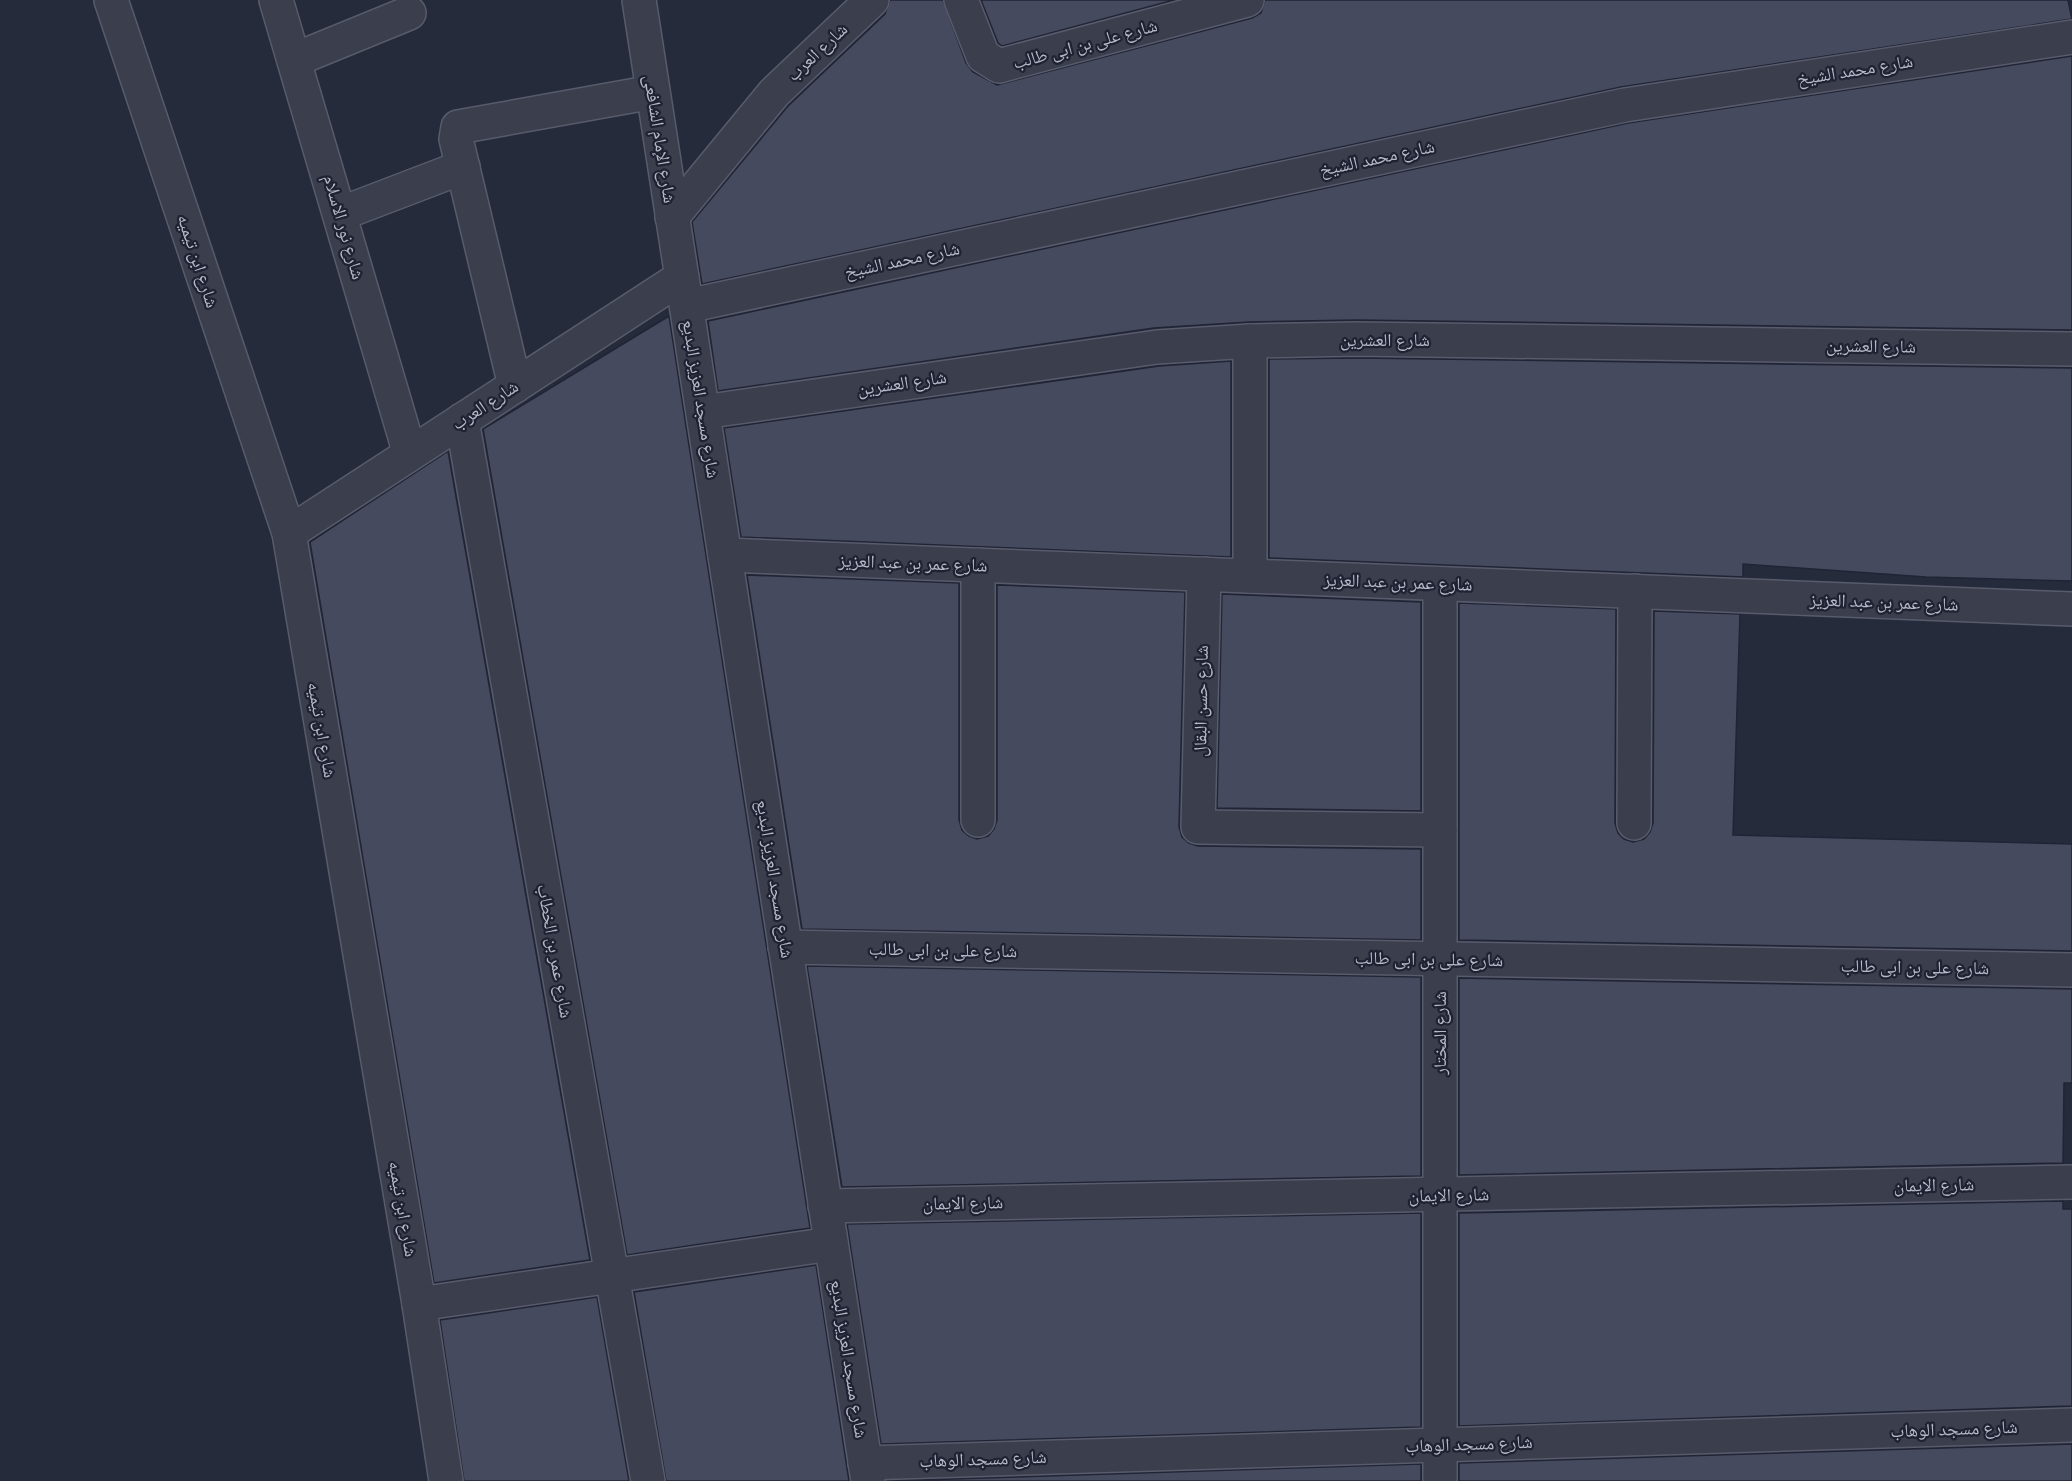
<svg xmlns="http://www.w3.org/2000/svg" width="2072" height="1481" font-family="Ubuntu,'Noto Naskh Arabic',sans-serif">
  <style>
    .building { fill: #464a5e; stroke: #212434; stroke-width: 1.5 }
    .lines { fill: none; stroke-linecap: round; stroke-linejoin: round }
    .minor-casing { stroke: #585b6b; stroke-width: 36 }
    .minor { stroke: #3a3e4d; stroke-width: 33 }
    .labels { text-anchor: middle; stroke-width: 4.5; stroke-linejoin: round; paint-order: stroke }
    .street-label { font-size: 18px; fill: #b6b9c8; stroke: #1f2232 }
  </style>
  <rect width="100%" height="100%" fill="#262b3c"/>
  <g class="building">
    <path d="M890,0H943L966,63L973,72L997,85L1252,18L1261,13L1265,0H2068L2072,19L1621,87L702,284L692,222L788,106L885,14Z"/>
    <path d="M981,0H1174L1002,46L998,43Z"/>
    <path d="M2072,56V330L1356,320L1249,322L1154,328L718,391L708,321L1628,123Z"/>
    <path d="M669,316L810,1228L627,1255L483,429Z"/>
    <path d="M1356,358L2072,368V581L1926,577L1743,564V577L1269,558V359Z"/>
    <path d="M1231,361V557L741,537L724,428L1159,366Z"/>
    <path d="M448,451L590,1260L434,1283L310,542Z"/>
    <path d="M747,575L959,583V820L962,830L969,836L977,839L988,836L994,829L997,820V585L1185,592L1179,827L1182,837L1189,843L1198,846L1421,849V940L802,929Z"/>
    <path d="M1222,594L1421,602V811L1217,808Z"/>
    <path d="M1459,603L1616,609L1615,823L1618,833L1624,839L1633,842L1644,839L1650,832L1653,823L1654,611L1740,614L1733,835L2072,844V951L1459,940Z"/>
    <path d="M807,966L1421,977V1176L842,1187Z"/>
    <path d="M1459,978L2072,989V1083H2064L2063,1163L1459,1175Z"/>
    <path d="M2063,1201V1209H2072V1406L1459,1426V1213Z"/>
    <path d="M1421,1213V1427L881,1444L847,1224Z"/>
    <path d="M816,1265L849,1481H666L634,1292Z"/>
    <path d="M597,1297L629,1481H464L440,1320Z"/>
    <path d="M2072,1444V1481H1459V1463Z"/>
    <path d="M1421,1464V1481H889Z"/>
  </g>
  <g class="lines">
    <defs>
      <g id="minor">
        <path d="M111,0L289,533L419,1304L446,1481"/>
        <path d="M276,0L410,454"/>
        <path d="M639,0L868,1481"/>
        <path d="M961,0L983,56L999,66L1247,0"/>
        <path d="M294,60L409,13"/>
        <path d="M340,214L463,167"/>
        <path d="M672,217L774,93L872,0"/>
        <path d="M687,306L1625,105L2072,37"/>
        <path d="M1250,341V576"/>
        <path d="M515,386L456,139L458,127L653,92"/>
        <path d="M703,412L1157,347L1250,341L1356,339L2072,349"/>
        <path d="M462,420L648,1481"/>
        <path d="M289,533L682,277"/>
        <path d="M725,555L2072,609"/>
        <path d="M978,565V820"/>
        <path d="M1204,574L1198,827L1440,830"/>
        <path d="M1634,823L1635,591"/>
        <path d="M785,947L2072,970"/>
        <path d="M825,1206L2072,1182"/>
        <path d="M419,1304L831,1244"/>
        <path d="M865,1463L2072,1425"/>
        <path d="M1440,1481V584"/>
      </g>
    </defs>
    <use href="#minor" class="minor-casing"/>
    <use href="#minor" class="minor"/>
  </g>
  <g class="labels">
    <g class="street-label">
      <text transform="translate(1085 44) rotate(-15)" y="6">شارع على بن ابى طالب</text>
      <text transform="translate(817 52) rotate(-43)" y="6">شارع العرب</text>
      <text transform="translate(1855 70) rotate(-9)" y="6">شارع محمد الشيخ</text>
      <text transform="translate(660 139) rotate(81)" y="6">شارع الإمام الشافعى</text>
      <text transform="translate(1377 158) rotate(-12)" y="6">شارع محمد الشيخ</text>
      <text transform="translate(344 227) rotate(74)" y="6">شارع نور الاسلام</text>
      <text transform="translate(902 260) rotate(-12)" y="6">شارع محمد الشيخ</text>
      <text transform="translate(198 261) rotate(72)" y="6">شارع ابن تيميه</text>
      <text x="1385" y="346">شارع العشرين</text>
      <text transform="translate(1871 346) rotate(1)" y="6">شارع العشرين</text>
      <text transform="translate(902 383) rotate(-8)" y="6">شارع العشرين</text>
      <text transform="translate(701 399) rotate(81)" y="6">شارع مسجد العزيز البديع</text>
      <text transform="translate(485 405) rotate(-33)" y="6">شارع العرب</text>
      <text transform="translate(913 563) rotate(2)" y="6">شارع عمر بن عبد العزيز</text>
      <text transform="translate(1398 582) rotate(2)" y="6">شارع عمر بن عبد العزيز</text>
      <text transform="translate(1884 602) rotate(2)" y="6">شارع عمر بن عبد العزيز</text>
      <text transform="translate(1201 701) rotate(-89)" y="6">شارع حسن البقال</text>
      <text transform="translate(322 730) rotate(80)" y="6">شارع ابن تيميه</text>
      <text transform="translate(775 879) rotate(81)" y="6">شارع مسجد العزيز البديع</text>
      <text transform="translate(943 950) rotate(1)" y="6">شارع على بن ابى طالب</text>
      <text transform="translate(555 951) rotate(80)" y="6">شارع عمر بن الخطاب</text>
      <text transform="translate(1429 959) rotate(1)" y="6">شارع على بن ابى طالب</text>
      <text transform="translate(1915 967) rotate(1)" y="6">شارع على بن ابى طالب</text>
      <text transform="translate(1440 1033) rotate(-90)" y="6">شارع المختار</text>
      <text transform="translate(1934 1185) rotate(-1)" y="6">شارع الايمان</text>
      <text transform="translate(1449 1195) rotate(-1)" y="6">شارع الايمان</text>
      <text transform="translate(963 1203) rotate(-1)" y="6">شارع الايمان</text>
      <text transform="translate(403 1209) rotate(80)" y="6">شارع ابن تيميه</text>
      <text transform="translate(849 1359) rotate(81)" y="6">شارع مسجد العزيز البديع</text>
      <text transform="translate(1954 1429) rotate(-2)" y="6">شارع مسجد الوهاب</text>
      <text transform="translate(1469 1444) rotate(-2)" y="6">شارع مسجد الوهاب</text>
      <text transform="translate(983 1459) rotate(-2)" y="6">شارع مسجد الوهاب</text>
    </g>
  </g>
</svg>
